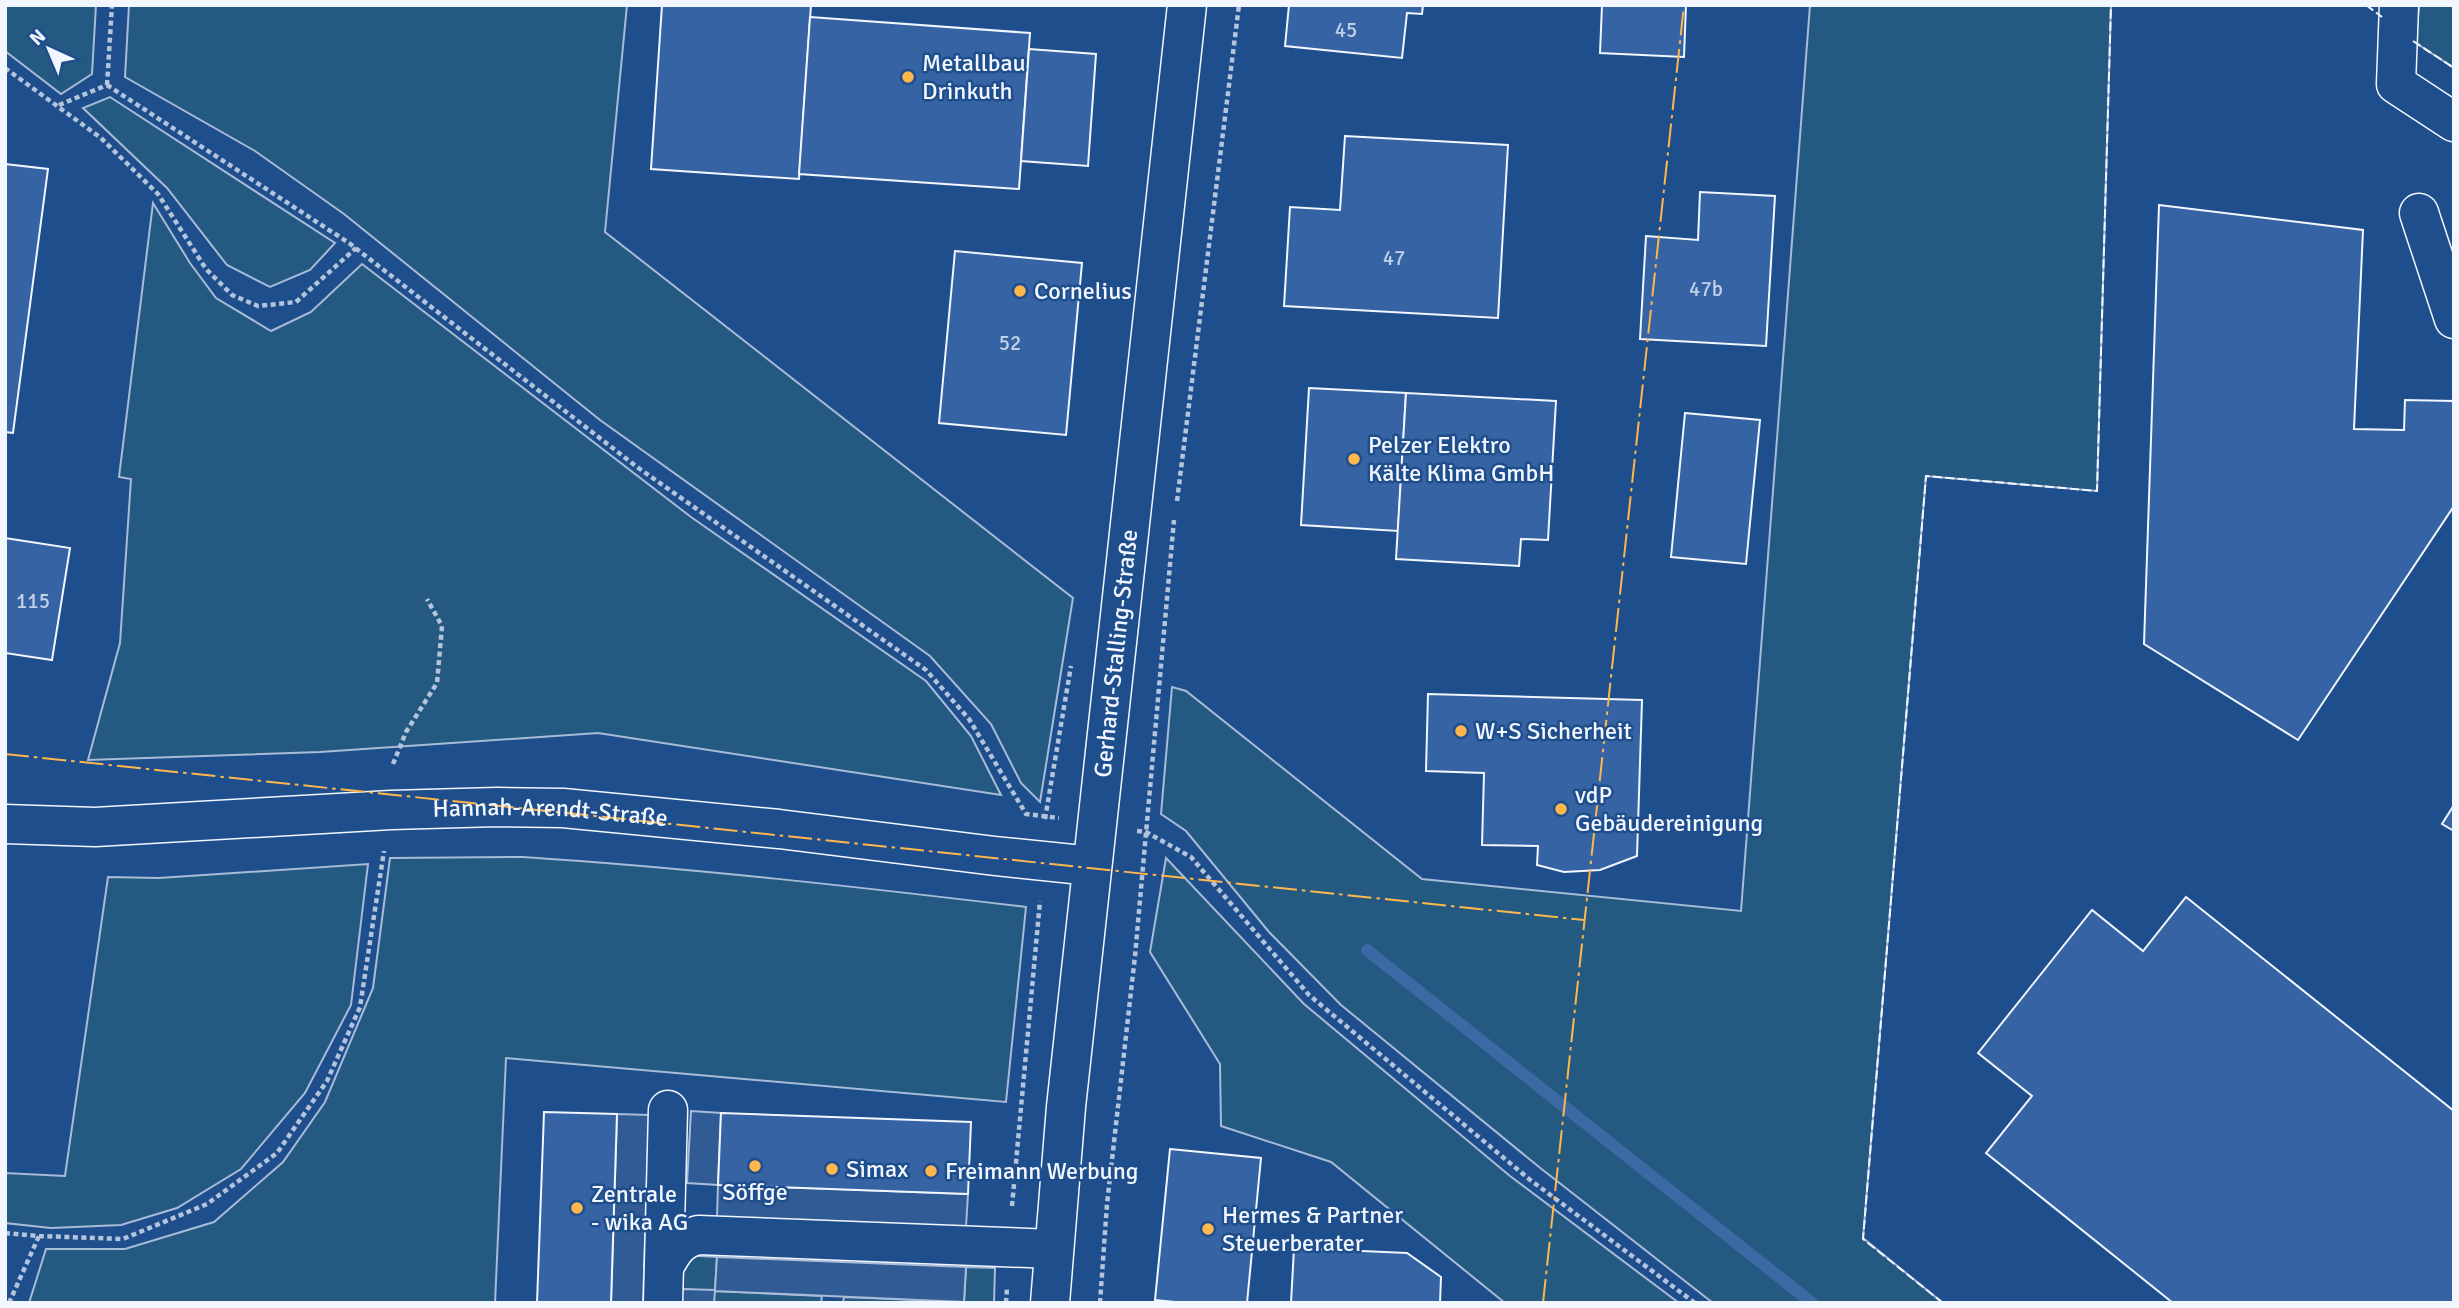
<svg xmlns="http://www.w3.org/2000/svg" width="2459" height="1308" font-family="Signika,sans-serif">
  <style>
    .green { fill: #245a82; stroke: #a8bbd7; stroke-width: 2 }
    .parking { fill: #305b95; stroke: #a8bbd7; stroke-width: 2 }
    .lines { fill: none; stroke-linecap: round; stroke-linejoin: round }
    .stream { stroke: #3b69a3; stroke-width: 12 }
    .building { fill: #3563a3; stroke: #f2f6ff; stroke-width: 2 }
    .minor-casing { stroke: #f2f6ff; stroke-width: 41 }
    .path { stroke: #b3c4dc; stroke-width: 4.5; stroke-dasharray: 5 3.5; stroke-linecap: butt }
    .minor { stroke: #1f4e8c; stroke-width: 38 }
    .fence { stroke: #f2f6ff; stroke-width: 2; stroke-dasharray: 9 3.5; stroke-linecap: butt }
    .power { stroke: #ffb74d; stroke-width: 2; stroke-dasharray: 24 5 3.5 5; stroke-linecap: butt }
    .poi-dot { fill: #ffb74d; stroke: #1f4e8c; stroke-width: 2.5 }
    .labels { text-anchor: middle; stroke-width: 5; stroke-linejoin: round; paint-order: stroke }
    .number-label { font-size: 21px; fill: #c3d1e8 }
    .poi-label { font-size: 24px; fill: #f2f6ff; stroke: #1f4e8c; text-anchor: start }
    .street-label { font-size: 24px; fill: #f2f6ff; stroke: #1f4e8c }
  </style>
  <rect width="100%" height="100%" fill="#1f4e8c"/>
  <g class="green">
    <path d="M5,5H96L92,74L61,94L5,51Z"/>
    <path d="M129,5H627L605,232L1073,598L1040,802L1021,783L991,724L930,656L600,420L344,214L255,151L125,77Z"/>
    <path d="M1810,5H2111L2097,491L1926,476L1863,1238L1943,1303H1713L1539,1167L1341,1005L1269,932L1186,831L1161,814L1172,687L1186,691L1422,879L1741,911Z"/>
    <path d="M2419,5H2454V68L2416,43Z"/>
    <path d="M110,97L335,243L310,270L270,287L227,265L167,188L83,108Z"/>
    <path d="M153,203L190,263L216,298L271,331L311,312L362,264L691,517L926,681L971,736L1001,795L598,733L320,752L88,760L120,643L131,479L119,477Z"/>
    <path d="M523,857C691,868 859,887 1026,907L1006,1102L506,1058L495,1303H29L46,1249H125L214,1222L283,1162L325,1102L373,988L390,858Z"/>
    <path d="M1166,858L1304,1004L1510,1176L1679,1303H1505L1331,1162L1221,1126L1220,1064L1150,952Z"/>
    <path d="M368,864L351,1005L305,1093L241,1169L177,1208L121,1225L51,1228L5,1223V1173L65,1176L108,877L159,878Z"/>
    <path d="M683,1255L717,1257L715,1291L822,1296L821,1303H714V1291L682,1289Z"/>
    <path d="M966,1267L995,1268L994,1303H843L844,1297L964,1302Z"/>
  </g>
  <g class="parking">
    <path d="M691,1111L721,1113L718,1185L968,1194L966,1227L717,1217L718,1185L687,1183Z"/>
    <path d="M617,1114L649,1115L643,1303H611Z"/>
    <path d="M717,1257L966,1267L964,1302L715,1291L714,1303H681L682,1289L715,1290Z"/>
  </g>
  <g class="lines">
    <path class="stream" d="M1367,950L1812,1303"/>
  </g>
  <g class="building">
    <path d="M662,5H811L799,179L651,169Z"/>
    <path d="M1289,5H1423L1422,14L1407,13L1402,58L1285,46Z"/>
    <path d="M1602,5H1686L1684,57L1600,53Z"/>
    <path d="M810,17L1030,33L1019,189L799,174Z"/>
    <path d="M1029,49L1096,54L1088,166L1021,161Z"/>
    <path d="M1345,136L1508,145L1498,318L1284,306L1290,207L1340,210Z"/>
    <path d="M5,164L48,169L13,433L5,432Z"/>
    <path d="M1700,192L1775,196L1766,346L1640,339L1646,236L1698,240Z"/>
    <path d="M2159,205L2363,230L2354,429L2404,430L2405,400L2454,401V506L2298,740L2144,644Z"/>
    <path d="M955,251L1082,263L1066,435L939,423Z"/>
    <path d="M1309,388L1406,393L1398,531L1301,525Z"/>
    <path d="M1406,393L1556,401L1548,540L1521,539L1519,566L1396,559Z"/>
    <path d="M1685,413L1760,420L1746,564L1671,557Z"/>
    <path d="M5,538L70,548L52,660L5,653Z"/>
    <path d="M1428,694L1642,700L1637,856L1600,870L1564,872L1537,865L1538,846L1482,845L1484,773L1426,771Z"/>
    <path d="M2454,805V831L2442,824Z"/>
    <path d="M2186,897L2454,1111V1303H2173L1986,1153L2032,1096L1978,1053L2092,910L2143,951Z"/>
    <path d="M544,1112L617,1114L611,1303H537Z"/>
    <path d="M721,1113L971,1122L968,1194L718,1185Z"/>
    <path d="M1170,1149L1261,1158L1247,1303H1185L1155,1300Z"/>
    <path d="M1294,1248L1407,1253L1441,1277L1440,1303H1291Z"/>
  </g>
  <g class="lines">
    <defs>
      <g id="minor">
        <path d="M2399,5L2396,84L2454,122"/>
        <path d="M2419,213L2454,319"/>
        <path id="s1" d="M5,824L95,827L391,810L497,807L563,808L779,829L995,856L1092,866"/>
        <path d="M664,1267C673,1250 679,1240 698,1235L1053,1249"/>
        <path d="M663,1303L668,1110"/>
        <path id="s2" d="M1050,1303L1066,1107L1187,5"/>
      </g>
    </defs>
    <use href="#minor" class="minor-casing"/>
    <g class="path">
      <path d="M5,68L101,138L158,194L206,269L232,295L258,306L296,302L356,248"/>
      <path d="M107,85L349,243L637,467L926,670L969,719L1026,814L1059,818"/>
      <path d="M107,85L112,5"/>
      <path d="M59,105L107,85"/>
      <path d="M1177,501L1239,5"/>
      <path d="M393,764L406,732L437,683L442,626L427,599"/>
      <path d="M1045,819L1071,666"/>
      <path d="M1137,831L1146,832L1191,857L1309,995L1529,1179L1695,1303"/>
      <path d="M1012,1206L1040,901"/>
      <path d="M5,1233L39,1236L123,1239L207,1204L277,1153L327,1081L360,1007L384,851"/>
      <path d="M9,1303L39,1236"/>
      <path d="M1006,1303L1007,1288"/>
      <path d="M1100,1303L1107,1204L1135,956L1174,520"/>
    </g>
    <use href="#minor" class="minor"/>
    <g class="fence">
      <path d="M2366,5L2382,17"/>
      <path d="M2413,41L2454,68"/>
      <path d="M1943,1303L1863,1239L1926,476L2097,491L2111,5"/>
    </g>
    <g class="power">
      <path d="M5,754L1584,920"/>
      <path d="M1543,1303L1684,5"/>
    </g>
  </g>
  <g class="poi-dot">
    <circle cx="908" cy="77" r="7"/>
    <circle cx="1020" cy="291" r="7"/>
    <circle cx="1354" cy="459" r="7"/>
    <circle cx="1461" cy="731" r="7"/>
    <circle cx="1561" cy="809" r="7"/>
    <circle cx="755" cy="1166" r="7"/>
    <circle cx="832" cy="1169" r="7"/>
    <circle cx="931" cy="1171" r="7"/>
    <circle cx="577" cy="1208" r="7"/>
    <circle cx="1208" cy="1229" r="7"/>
  </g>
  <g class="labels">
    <g class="number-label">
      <text x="1346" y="37">45</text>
      <text x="1394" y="265">47</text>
      <text x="1706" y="296">47b</text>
      <text x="1010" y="350">52</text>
      <text x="33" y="608">115</text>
    </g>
    <g class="poi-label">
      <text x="922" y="71">Metallbau<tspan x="922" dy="28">Drinkuth</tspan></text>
      <text x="1034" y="299">Cornelius</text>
      <text x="1368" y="453">Pelzer Elektro<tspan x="1368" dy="28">Kälte Klima GmbH</tspan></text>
      <text x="1475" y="739">W+S Sicherheit</text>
      <text x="1575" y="803">vdP<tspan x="1575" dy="28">Gebäudereinigung</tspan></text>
      <text x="846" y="1177">Simax</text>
      <text x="945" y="1179">Freimann Werbung</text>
      <text x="755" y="1200" text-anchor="middle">Söffge</text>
      <text x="591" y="1202">Zentrale<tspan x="591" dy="28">- wika AG</tspan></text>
      <text x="1222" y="1223">Hermes &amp; Partner<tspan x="1222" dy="28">Steuerberater</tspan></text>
    </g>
    <g class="street-label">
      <text dy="8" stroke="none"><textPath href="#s2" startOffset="653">Gerhard-Stalling-Straße</textPath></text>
      <text dy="8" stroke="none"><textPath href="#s1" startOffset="546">Hannah-Arendt-Straße</textPath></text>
    </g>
  </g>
  <rect width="2459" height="1308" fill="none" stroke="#f2f6ff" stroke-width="14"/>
  <g transform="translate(49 49) rotate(316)" stroke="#1f4e8c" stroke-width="5" paint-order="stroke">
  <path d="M0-5L12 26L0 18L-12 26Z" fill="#f2f6ff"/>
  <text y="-10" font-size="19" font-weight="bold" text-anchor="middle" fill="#f2f6ff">N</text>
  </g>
</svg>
